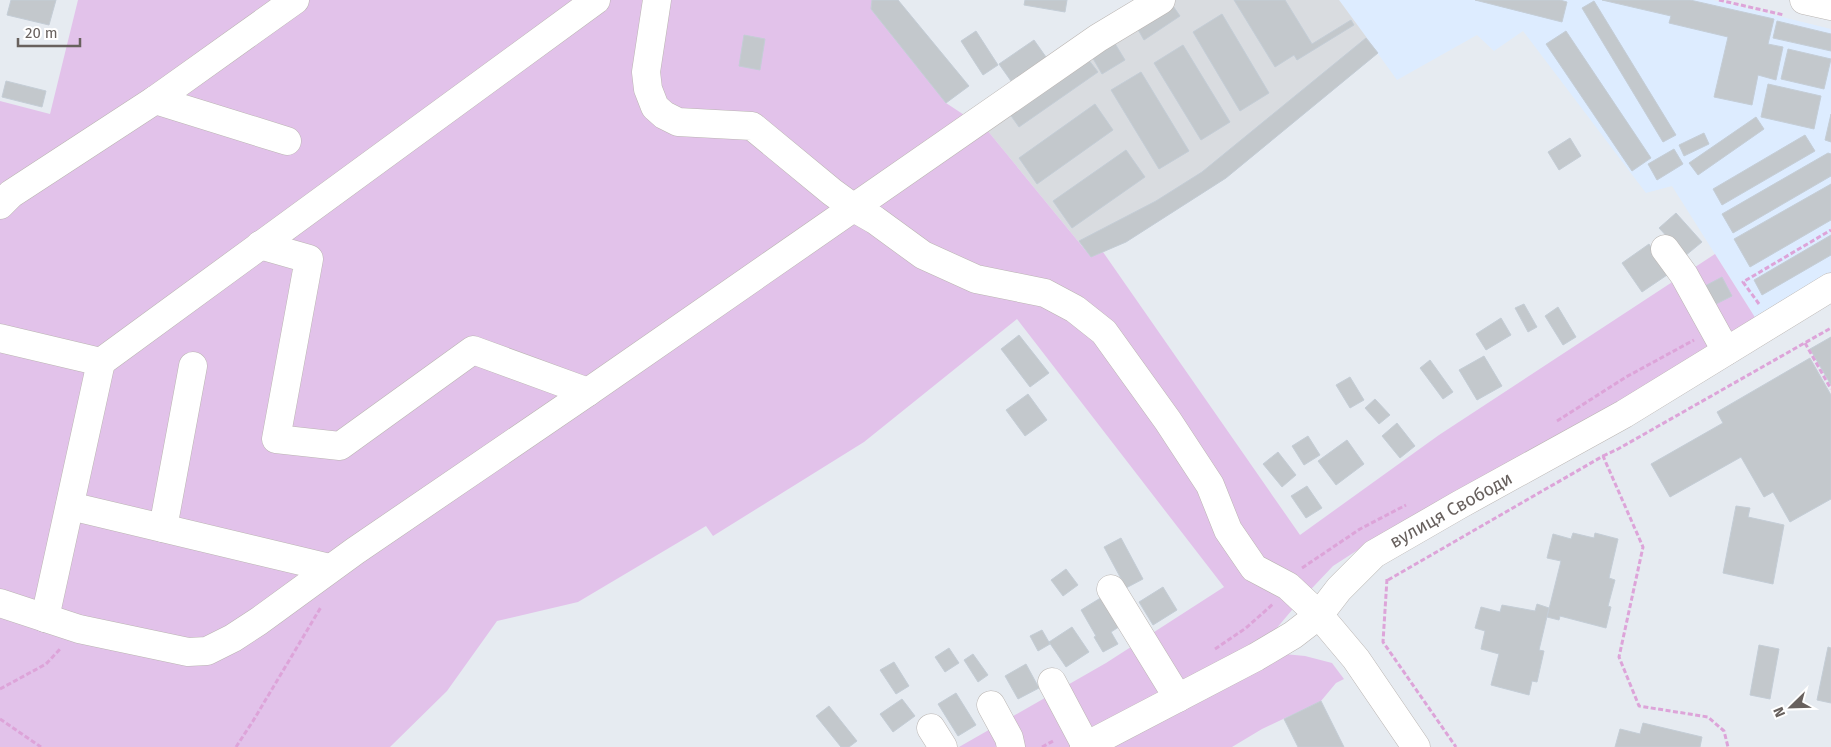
<svg xmlns="http://www.w3.org/2000/svg" width="1831" height="747" font-family="'Fira Sans',sans-serif">
  <style>
    .commercial { fill: #ddecff }
    .industrial { fill: #d9dce0 }
    .green { fill: #e2c2ea }
    .building { fill: #c3c8cc; stroke: #c4cdd6 }
    .lines { fill: none; stroke-linecap: round; stroke-linejoin: round }
    .minor-casing { stroke: #bab5b2; stroke-width: 29 }
    .path { stroke: #dda4d9; stroke-width: 3; stroke-dasharray: 5 2.5; stroke-linecap: butt }
    .minor { stroke: #fff; stroke-width: 28 }
    .labels { text-anchor: middle; stroke-width: 4.5; stroke-linejoin: round; paint-order: stroke }
    .street-label { font-size: 18px; fill: #68615e; stroke: #fff }
  </style>
  <rect width="100%" height="100%" fill="#e6ebf1"/>
  <path class="commercial" d="M1339,0H1713L1831,29V274L1756,319L1672,186L1646,193L1523,31L1494,51L1477,35L1397,80Z"/>
  <path class="industrial" d="M1176,0H1339L1378,53L1226,178L1126,242L1091,257L987,130Z"/>
  <g class="green">
    <path d="M78,0H278L0,193V101L50,114Z"/>
    <path d="M309,0H872L871,9L946,103L987,130L1091,257L1103,252L1300,535L1439,435L1715,254L1756,319L1593,424L1367,544L1333,566L1297,604L1276,629L1243,653L1069,747H959L1106,663L1224,587L1017,319L864,442L713,536L706,526L578,602L497,621L447,691L390,747H0V219L139,116Z"/>
    <path d="M1284,654L1305,656L1332,663L1344,679L1336,683L1321,701L1262,729L1232,747H1113Z"/>
  </g>
  <g class="building">
    <path d="M11,0H56L49,25L7,15Z"/>
    <path d="M872,0H898L969,86L946,103L871,9Z"/>
    <path d="M1025,0H1067L1065,12L1024,5Z"/>
    <path d="M1234,0H1285L1312,44L1351,20L1354,25L1297,60L1294,55L1275,67Z"/>
    <path d="M1475,0H1560L1567,2L1562,22Z"/>
    <path d="M1602,0H1690L1774,19L1768,44L1783,47L1776,80L1758,75L1752,105L1714,97L1728,37L1669,23L1671,16Z"/>
    <path d="M1594,1L1676,135L1663,142L1582,8Z"/>
    <path d="M1171,3L1180,16L1144,40L1136,26Z"/>
    <path d="M1222,14L1269,93L1240,111L1193,32Z"/>
    <path d="M1777,21L1831,34V51L1773,38Z"/>
    <path d="M976,31L998,65L983,75L961,41Z"/>
    <path d="M1566,31L1651,158L1632,171L1546,44Z"/>
    <path d="M744,35L765,39L760,70L739,66Z"/>
    <path d="M1366,38L1378,53L1226,178L1126,242L1091,257L1079,241L1156,201L1202,172Z"/>
    <path d="M1034,40L1046,57L1011,81L999,64Z"/>
    <path d="M1114,42L1125,60L1102,74L1091,55Z"/>
    <path d="M1183,45L1230,122L1201,140L1154,63Z"/>
    <path d="M1788,49L1831,59L1824,89L1781,79Z"/>
    <path d="M1088,59L1098,72L1019,127L1009,113Z"/>
    <path d="M1141,72L1189,151L1159,169L1111,90Z"/>
    <path d="M6,81L46,91L42,107L2,97Z"/>
    <path d="M1768,84L1821,96L1814,129L1761,117Z"/>
    <path d="M1095,104L1113,130L1037,184L1019,158Z"/>
    <path d="M1831,114V142L1825,140Z"/>
    <path d="M1756,117L1764,129L1698,175L1689,163Z"/>
    <path d="M1704,133L1709,144L1684,156L1679,145Z"/>
    <path d="M1805,135L1815,151L1722,205L1713,189Z"/>
    <path d="M1570,138L1581,156L1559,170L1548,152Z"/>
    <path d="M1674,149L1683,164L1657,180L1648,164Z"/>
    <path d="M1126,150L1145,177L1072,228L1053,201Z"/>
    <path d="M1828,153L1831,154V176L1733,233L1722,214Z"/>
    <path d="M1831,184V220L1750,267L1734,239Z"/>
    <path d="M1676,213L1702,242L1685,256L1659,228Z"/>
    <path d="M1831,235V255L1762,295L1754,280Z"/>
    <path d="M1649,244L1670,273L1642,292L1622,263Z"/>
    <path d="M1722,277L1732,296L1714,305L1705,286Z"/>
    <path d="M1524,304L1537,327L1528,332L1515,308Z"/>
    <path d="M1558,307L1576,337L1563,345L1545,316Z"/>
    <path d="M1501,318L1511,335L1486,350L1476,334Z"/>
    <path d="M1019,335L1049,373L1030,387L1001,349Z"/>
    <path d="M1831,337V385L1810,349Z"/>
    <path d="M1484,356L1502,386L1477,400L1459,370Z"/>
    <path d="M1810,358L1831,395V499L1790,522L1773,492L1764,497L1741,457L1670,497L1651,464L1723,423L1717,412Z"/>
    <path d="M1430,360L1453,392L1443,399L1420,368Z"/>
    <path d="M1350,377L1364,400L1350,408L1336,385Z"/>
    <path d="M1028,394L1047,420L1025,436L1006,410Z"/>
    <path d="M1375,399L1390,415L1379,424L1365,408Z"/>
    <path d="M1397,423L1415,446L1400,458L1382,436Z"/>
    <path d="M1308,436L1320,455L1304,465L1292,446Z"/>
    <path d="M1347,440L1364,464L1336,485L1318,461Z"/>
    <path d="M1278,452L1296,475L1282,487L1263,464Z"/>
    <path d="M1307,486L1322,508L1306,518L1291,496Z"/>
    <path d="M1736,506L1750,508L1748,517L1784,525L1773,584L1723,573Z"/>
    <path d="M1573,533L1594,538L1595,533L1618,539L1609,578L1615,580L1608,606L1611,607L1606,628L1560,616L1559,620L1547,617L1561,561L1547,558L1553,534L1571,539Z"/>
    <path d="M1121,538L1143,579L1126,588L1104,547Z"/>
    <path d="M1066,569L1078,585L1063,596L1051,580Z"/>
    <path d="M1163,587L1177,610L1153,625L1139,602Z"/>
    <path d="M1107,594L1125,623L1111,632L1118,644L1103,652L1094,637L1096,636L1081,610Z"/>
    <path d="M1537,604L1549,608L1539,650L1544,651L1537,682L1532,681L1529,695L1491,685L1499,654L1481,649L1485,631L1475,628L1481,607L1500,612L1502,605L1535,611Z"/>
    <path d="M1072,627L1089,652L1066,667L1049,642Z"/>
    <path d="M1042,630L1050,644L1038,651L1030,636Z"/>
    <path d="M1759,645L1779,649L1770,699L1750,695Z"/>
    <path d="M1828,647L1831,648V703L1817,700Z"/>
    <path d="M949,648L959,663L945,672L935,657Z"/>
    <path d="M973,654L988,675L978,682L964,660Z"/>
    <path d="M894,662L909,686L896,694L880,670Z"/>
    <path d="M1026,664L1039,688L1018,699L1005,676Z"/>
    <path d="M956,693L976,725L958,736L938,704Z"/>
    <path d="M902,699L915,716L893,732L880,714Z"/>
    <path d="M1321,701L1344,747H1298L1284,719Z"/>
    <path d="M829,706L857,741L849,747H841L816,716Z"/>
    <path d="M1643,723L1702,737L1700,747H1615L1620,729L1640,734Z"/>
  </g>
  <g class="lines">
    <defs>
      <g id="minor">
        <path d="M657,0L646,72L648,89L655,107L664,115L678,122L752,126L832,192L854,208L875,220L923,255L976,279L1045,293L1075,309L1104,332L1168,421L1210,485L1228,530L1254,568L1288,586L1319,615L1356,659L1416,747"/>
        <path d="M1804,0L1831,6"/>
        <path d="M155,100L287,141"/>
        <path d="M0,205L11,194L155,100L295,0"/>
        <path d="M260,245L309,259L276,439L340,446L473,350L588,392"/>
        <path d="M1665,249L1684,275L1726,351"/>
        <path d="M0,338L101,362L596,0"/>
        <path d="M70,506L330,568"/>
        <path d="M163,528L193,366"/>
        <path d="M1111,589L1178,698"/>
        <path d="M0,603L79,629L188,652L207,651L233,638L259,621L355,551L588,392L1098,38L1161,0"/>
        <path d="M45,618L101,362"/>
        <path d="M1052,682L1086,746"/>
        <path d="M991,705L1009,738L1011,747"/>
        <path d="M931,728L943,747"/>
        <path d="M1084,747L1256,657L1293,635L1319,615L1339,589L1374,554L1459,505L1624,414L1831,287"/>
      </g>
    </defs>
    <use href="#minor" class="minor-casing"/>
    <g class="path">
      <path d="M1719,0L1784,15"/>
      <path d="M1759,304L1743,282L1831,230"/>
      <path d="M1805,343L1831,389"/>
      <path d="M1557,421L1626,377L1694,340"/>
      <path d="M1603,456L1618,449L1831,328"/>
      <path d="M1302,568L1360,529L1406,505"/>
      <path d="M1387,579L1383,642L1456,747"/>
      <path d="M1388,580L1603,456L1643,547L1619,657L1639,706L1708,717L1724,731L1728,747"/>
      <path d="M1215,649L1246,628L1273,604"/>
      <path d="M0,689L46,664L61,648"/>
      <path d="M0,719L41,747"/>
      <path d="M236,747L253,721L321,607"/>
      <path d="M1042,747L1055,740"/>
    </g>
    <use href="#minor" class="minor"/>
  </g>
  <g class="labels">
    <g class="street-label">
      <text transform="translate(1451 510) rotate(-29)" y="6">вулиця Свободи</text>
    </g>
  </g>
  <g transform="translate(1791 707) rotate(247)" stroke="#ffffff" stroke-width="4" paint-order="stroke">
  <path d="M0-4L9 19L0 12L-9 19Z" fill="#68615e"/>
  <text y="-8" font-size="14" font-weight="bold" text-anchor="middle" fill="#68615e">N</text>
  </g>
  <path d="M18 38v8h62v-8" fill="none" stroke="#68615e" stroke-width="2.5"/>
  <text x="25" y="38" font-size="15" fill="#68615e" stroke="#ffffff" stroke-width="4" paint-order="stroke">20 m</text>
</svg>
